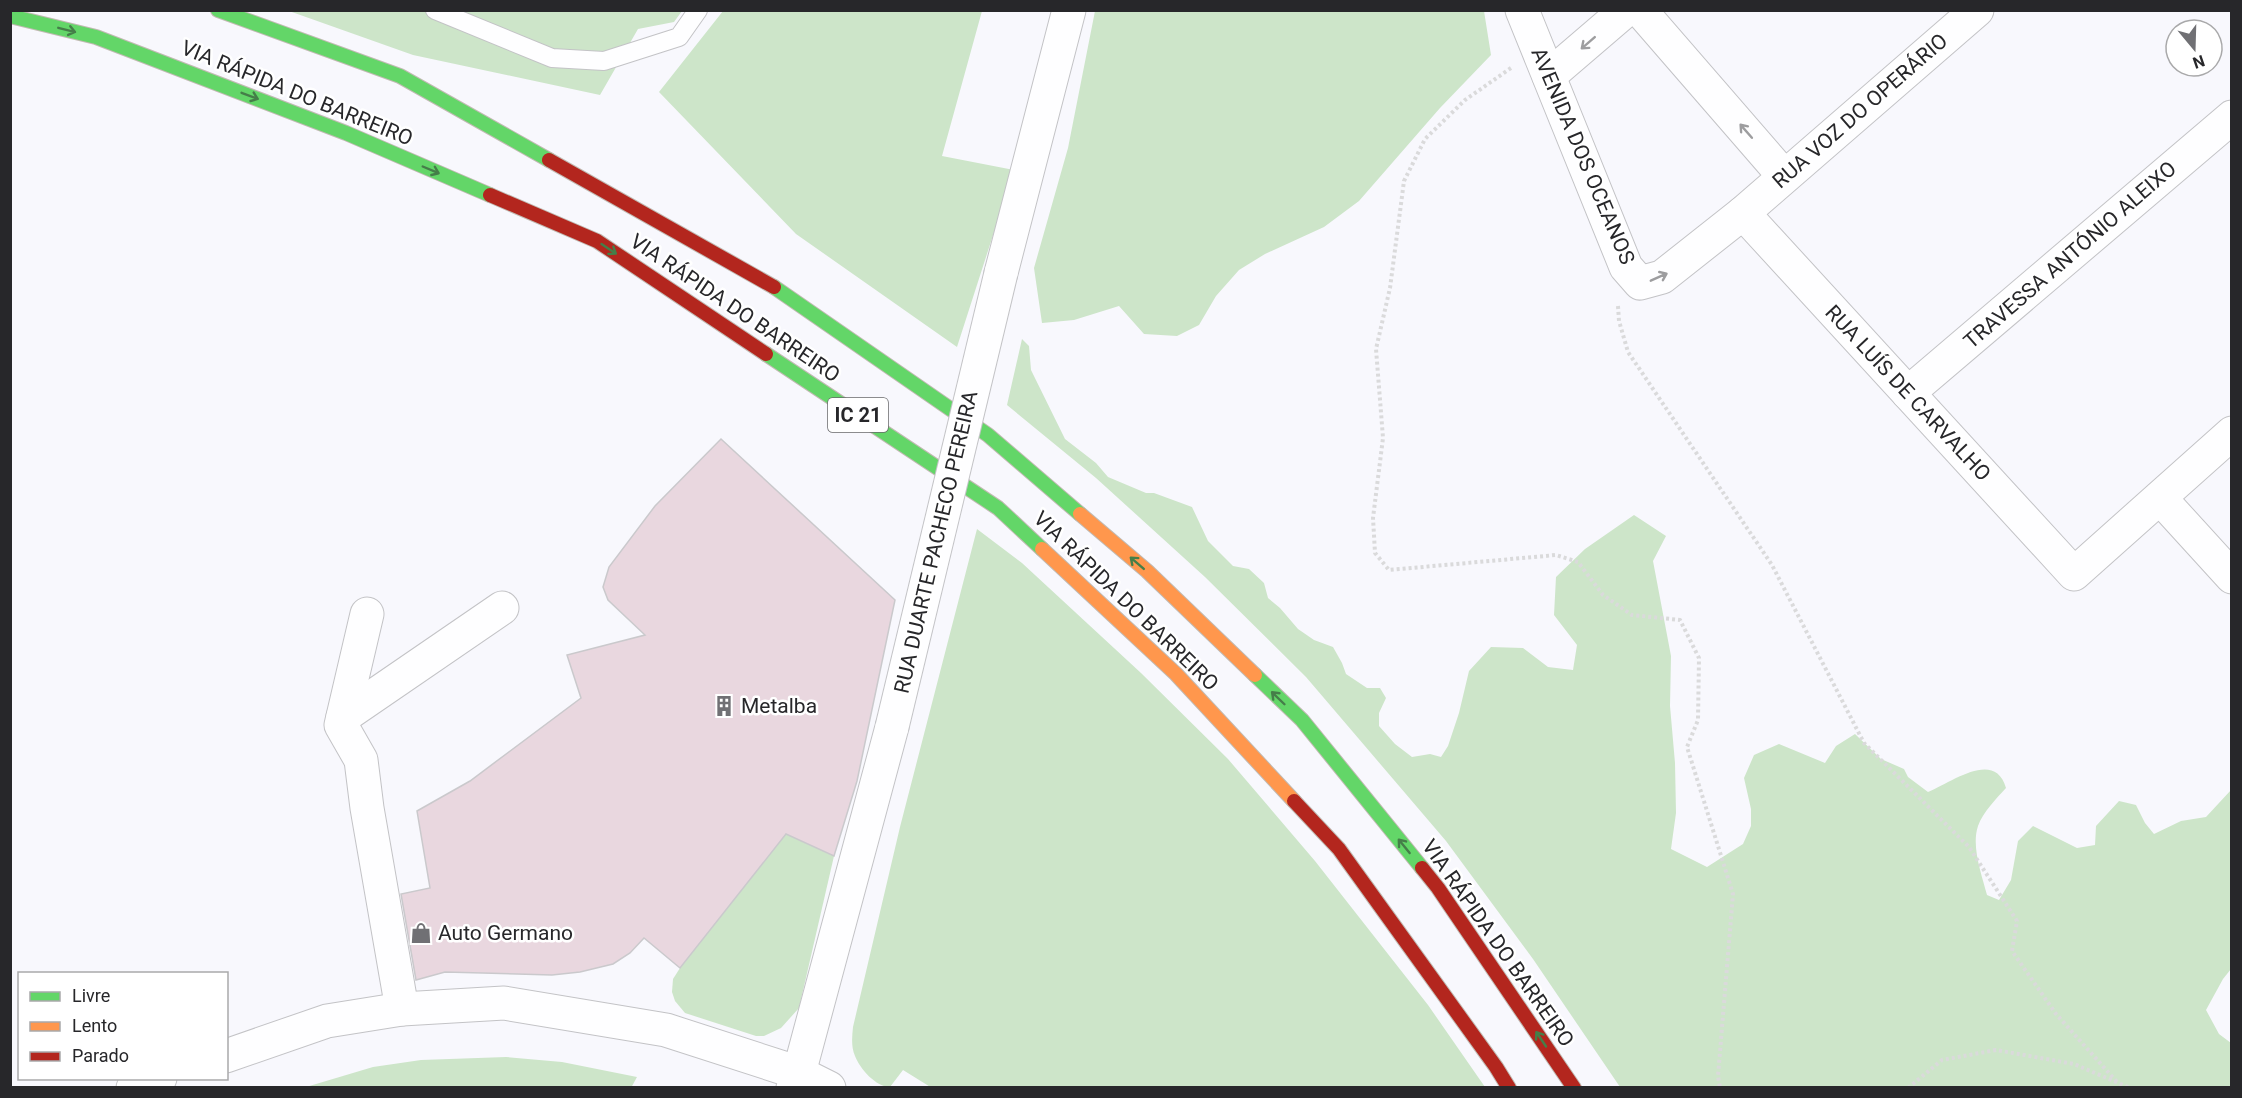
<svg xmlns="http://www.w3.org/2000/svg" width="2242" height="1098" font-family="Roboto,sans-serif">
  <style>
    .green { fill: #cde5c9 }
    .building { fill: #e9d7df; stroke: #cac9cc; stroke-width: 1.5 }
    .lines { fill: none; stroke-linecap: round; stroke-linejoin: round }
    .lane-casing { stroke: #c3c3c6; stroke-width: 20 }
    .street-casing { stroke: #c3c3c6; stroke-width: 35 }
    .fast-casing { stroke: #c1bab2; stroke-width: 16 }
    .slow-casing { stroke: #c1bab2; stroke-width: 16 }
    .jam-casing { stroke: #c1bab2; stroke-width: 16 }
    .path { stroke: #dadadb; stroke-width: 4; stroke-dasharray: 3 3; stroke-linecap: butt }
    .lane { stroke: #fefeff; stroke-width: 18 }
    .street { stroke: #fefeff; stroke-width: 33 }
    .fast { stroke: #63d668; stroke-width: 14 }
    .slow { stroke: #ff974d; stroke-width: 14 }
    .jam { stroke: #b3261e; stroke-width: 14 }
    .street-bridge-casing { stroke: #c3c3c6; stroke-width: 35; stroke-linecap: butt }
    .street-bridge { stroke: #fefeff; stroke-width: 33 }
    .oneway { stroke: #457e49 }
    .oneway2 { stroke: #9d9d9f }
    .labels { text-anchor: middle; stroke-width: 5; stroke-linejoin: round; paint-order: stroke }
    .shield { fill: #fff; stroke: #68686a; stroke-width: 1.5 }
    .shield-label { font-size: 20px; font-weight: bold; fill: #27272a }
    .street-label { font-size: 21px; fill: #27272a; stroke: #fff }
    .poi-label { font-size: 21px; fill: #27272a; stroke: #fff; text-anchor: start }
  </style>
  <rect width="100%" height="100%" fill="#f8f8fd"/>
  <g class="green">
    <path d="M289,11H682L674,22L638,29L600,95L413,55Z"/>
    <path d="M723,11H982L942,156L1014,170L957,347L796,234L659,92Z"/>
    <path d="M1095,11H1484L1491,55L1440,108L1359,201L1324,227L1265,254L1239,270L1216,296L1199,325L1177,336L1144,334L1119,306L1074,320L1042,323L1034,268L1068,148Z"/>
    <path d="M1022,339L1029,346L1031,370L1065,439L1096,463L1108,477L1146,493H1154L1192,507L1208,541L1233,566L1249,569L1264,583L1268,598L1280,608L1298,629L1314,640L1333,647L1342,663L1346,674L1367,688H1380L1386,698L1379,713V726L1395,744L1412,757L1430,754L1441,757L1448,746L1459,713L1469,671L1491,647L1523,648L1548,667L1573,670L1577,645L1554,615L1556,577L1585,549L1634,515L1666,536L1653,561L1671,656L1670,706L1675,763L1676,813L1671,849L1707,867L1743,844L1751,826V809L1744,778L1754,755L1779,744L1825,763L1836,746L1855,734L1881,759L1904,769L1908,777L1928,792C1952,782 1995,749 2006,788C1996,799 1983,812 1978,826C1971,847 1982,875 1987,895L1999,900L2011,880L2018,841L2033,826L2077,848L2095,845L2096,826L2119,801L2136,805L2145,823L2154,834L2181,821L2206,817L2231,790V969L2223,979L2206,1010L2219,1034L2231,1043V1087H1620L1533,959L1446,841L1306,677L1205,577L1096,478L1007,405Z"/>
    <path d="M977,529L1022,563L1141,673L1228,759L1315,861L1428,1005L1485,1087L932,1088L903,1070L890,1087C876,1087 860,1069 855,1056C851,1047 852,1037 853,1027L900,827Z"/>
    <path d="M786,834L834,856L799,1008L781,1028L764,1036H756L685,1013L675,1001L672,992L673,979L680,968Z"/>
    <path d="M506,1057L562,1062L637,1077L631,1088L306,1087L373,1067L421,1060Z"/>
  </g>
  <path class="building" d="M721,439L895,600L857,781L834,856L786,834L680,968L644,938L630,953L613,964L580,972L552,975L445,972L416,980L401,894L430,888L417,811L470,781L581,698L567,655L645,635L608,600L603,587L609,567L655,506Z"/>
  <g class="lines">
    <defs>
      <path id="lane" d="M435,10L552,58L604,61L679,37L698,10"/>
      <g id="street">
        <path d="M1522,10L1626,267L1640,283L1662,277L1743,213L1977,10"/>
        <path d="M1640,10L1784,176"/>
        <path d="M1549,76L1626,10"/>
        <path d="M1743,213L2074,574L2232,433"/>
        <path d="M1001,273L1069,10"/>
        <path d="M1908,393L2232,117"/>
        <path d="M2160,498L2232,577"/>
        <path d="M367,614L341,725L361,760L367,808L402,1009"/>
        <path d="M343,717L502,608"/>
        <path d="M226,1056L327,1021L402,1009L504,1003L666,1030L799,1073L829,1088"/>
        <path d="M133,1088L160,1078"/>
        <path d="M793,1088L799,1073L892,727"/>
      </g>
      <g id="fast">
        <path d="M218,10L400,76L549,160"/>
        <path d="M10,16L96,37L346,133L490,195"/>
        <path d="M774,287L988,435L1080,514"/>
        <path d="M766,354L998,508L1042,549"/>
        <path d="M1255,675L1302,720L1422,868"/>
      </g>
      <g id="slow">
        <path d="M1080,514L1147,571L1255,675"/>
        <path d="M1042,549L1176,674L1294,801"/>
      </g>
      <g id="jam">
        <path d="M549,160L774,287"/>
        <path d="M490,195L597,241L766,354"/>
        <path d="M1294,801L1339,849L1496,1067L1509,1088"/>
        <path d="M1422,868L1438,888L1574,1088"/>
      </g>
    </defs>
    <use href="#lane" class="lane-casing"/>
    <use href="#street" class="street-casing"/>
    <use href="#fast" class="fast-casing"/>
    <use href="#slow" class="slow-casing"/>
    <use href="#jam" class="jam-casing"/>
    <g class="path">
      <path d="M1511,68L1465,100L1425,139L1404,181L1390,288L1376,349L1383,438L1373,518L1375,553L1389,570L1556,555L1578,562L1603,595L1632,615L1680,620L1699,658L1698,720L1687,747L1733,894L1718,1076L1720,1088"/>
      <path d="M1618,306L1619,321L1628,352L1772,565L1864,743L1969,847L2017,921L2012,951L2056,1014L2117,1082"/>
      <path d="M1908,1088L1942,1060L1996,1050L2074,1064L2130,1088"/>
    </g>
    <use href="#lane" class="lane"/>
    <use href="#street" class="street"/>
    <use href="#fast" class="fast"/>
    <use href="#slow" class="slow"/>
    <use href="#jam" class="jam"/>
    <defs>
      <path id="street-bridge" d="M892,727L1001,273"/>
    </defs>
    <use href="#street-bridge" class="street-bridge-casing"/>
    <use href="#street-bridge" class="street-bridge"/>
  </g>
  <defs><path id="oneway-shaft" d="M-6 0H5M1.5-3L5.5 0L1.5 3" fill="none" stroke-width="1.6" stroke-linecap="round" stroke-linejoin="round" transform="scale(1.5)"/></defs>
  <g class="oneway">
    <use href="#oneway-shaft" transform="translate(67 30) rotate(14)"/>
    <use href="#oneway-shaft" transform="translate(250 96) rotate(21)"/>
    <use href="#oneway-shaft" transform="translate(431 170) rotate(23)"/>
    <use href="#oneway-shaft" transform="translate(609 249) rotate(34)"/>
    <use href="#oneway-shaft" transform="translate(1137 563) rotate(-139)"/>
    <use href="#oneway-shaft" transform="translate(1278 698) rotate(-136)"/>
    <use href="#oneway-shaft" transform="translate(1404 846) rotate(-129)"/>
    <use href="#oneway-shaft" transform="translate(1541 1039) rotate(-124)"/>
  </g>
  <g class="oneway2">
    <use href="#oneway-shaft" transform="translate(1588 43) rotate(139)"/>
    <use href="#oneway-shaft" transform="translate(1746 131) rotate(-131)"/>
    <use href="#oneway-shaft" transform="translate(1659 277) rotate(-24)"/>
  </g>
  <defs>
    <symbol id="building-bare" viewBox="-9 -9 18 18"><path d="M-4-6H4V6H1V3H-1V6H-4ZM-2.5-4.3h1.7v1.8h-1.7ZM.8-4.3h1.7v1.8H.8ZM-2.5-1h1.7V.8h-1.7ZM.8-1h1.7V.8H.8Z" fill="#707074" stroke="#fff" stroke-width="2.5" paint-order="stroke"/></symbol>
    <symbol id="shop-bare" viewBox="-9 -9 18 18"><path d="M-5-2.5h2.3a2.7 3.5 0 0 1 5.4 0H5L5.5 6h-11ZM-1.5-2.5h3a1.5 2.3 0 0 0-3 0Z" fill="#707074" stroke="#fff" stroke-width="2.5" paint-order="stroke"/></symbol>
  </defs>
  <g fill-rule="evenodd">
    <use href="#building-bare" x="709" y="691" width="30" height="30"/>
    <use href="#shop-bare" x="406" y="918" width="30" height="30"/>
  </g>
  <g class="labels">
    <rect class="shield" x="828" y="398" width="60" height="34" rx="4.5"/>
    <g class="shield-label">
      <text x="858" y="422">IC 21</text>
    </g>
    <g class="street-label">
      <text transform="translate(297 93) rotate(22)" y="7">VIA RÁPIDA DO BARREIRO</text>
      <text transform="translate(1860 111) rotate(-41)" y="7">RUA VOZ DO OPERÁRIO</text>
      <text transform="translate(1583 156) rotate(67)" y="7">AVENIDA DOS OCEANOS</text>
      <text transform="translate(2070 255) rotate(-41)" y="7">TRAVESSA ANTÓNIO ALEIXO</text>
      <text transform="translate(735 308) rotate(34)" y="7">VIA RÁPIDA DO BARREIRO</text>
      <text transform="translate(1908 393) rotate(47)" y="7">RUA LUÍS DE CARVALHO</text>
      <text transform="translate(936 542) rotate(-77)" y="7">RUA DUARTE PACHECO PEREIRA</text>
      <text transform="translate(1126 601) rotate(44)" y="7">VIA RÁPIDA DO BARREIRO</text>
      <text transform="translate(1498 943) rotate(55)" y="7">VIA RÁPIDA DO BARREIRO</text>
    </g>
    <g class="poi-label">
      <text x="741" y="713">Metalba</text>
      <text x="438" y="940">Auto Germano</text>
    </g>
  </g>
  <rect width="2242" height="1098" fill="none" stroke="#27272a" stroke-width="24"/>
  <rect x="18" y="972" width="210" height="108" fill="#ffffff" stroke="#a9a9aa" stroke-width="1.5"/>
  <rect x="30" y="992" width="30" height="9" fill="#63d668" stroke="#a9a9aa" stroke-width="1.5"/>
  <text x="72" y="1002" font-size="18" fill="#27272a">Livre</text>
  <rect x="30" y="1022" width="30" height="9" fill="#ff974d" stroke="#a9a9aa" stroke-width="1.5"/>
  <text x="72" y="1032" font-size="18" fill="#27272a">Lento</text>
  <rect x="30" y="1052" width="30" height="9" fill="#b3261e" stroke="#a9a9aa" stroke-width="1.5"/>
  <text x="72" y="1062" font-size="18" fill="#27272a">Parado</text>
  <g transform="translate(2194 48) rotate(161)"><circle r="28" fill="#ffffff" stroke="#a9a9aa" stroke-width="1.5"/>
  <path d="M0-4.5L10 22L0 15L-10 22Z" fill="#707074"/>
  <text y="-9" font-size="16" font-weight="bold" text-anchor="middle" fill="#27272a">N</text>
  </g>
</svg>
